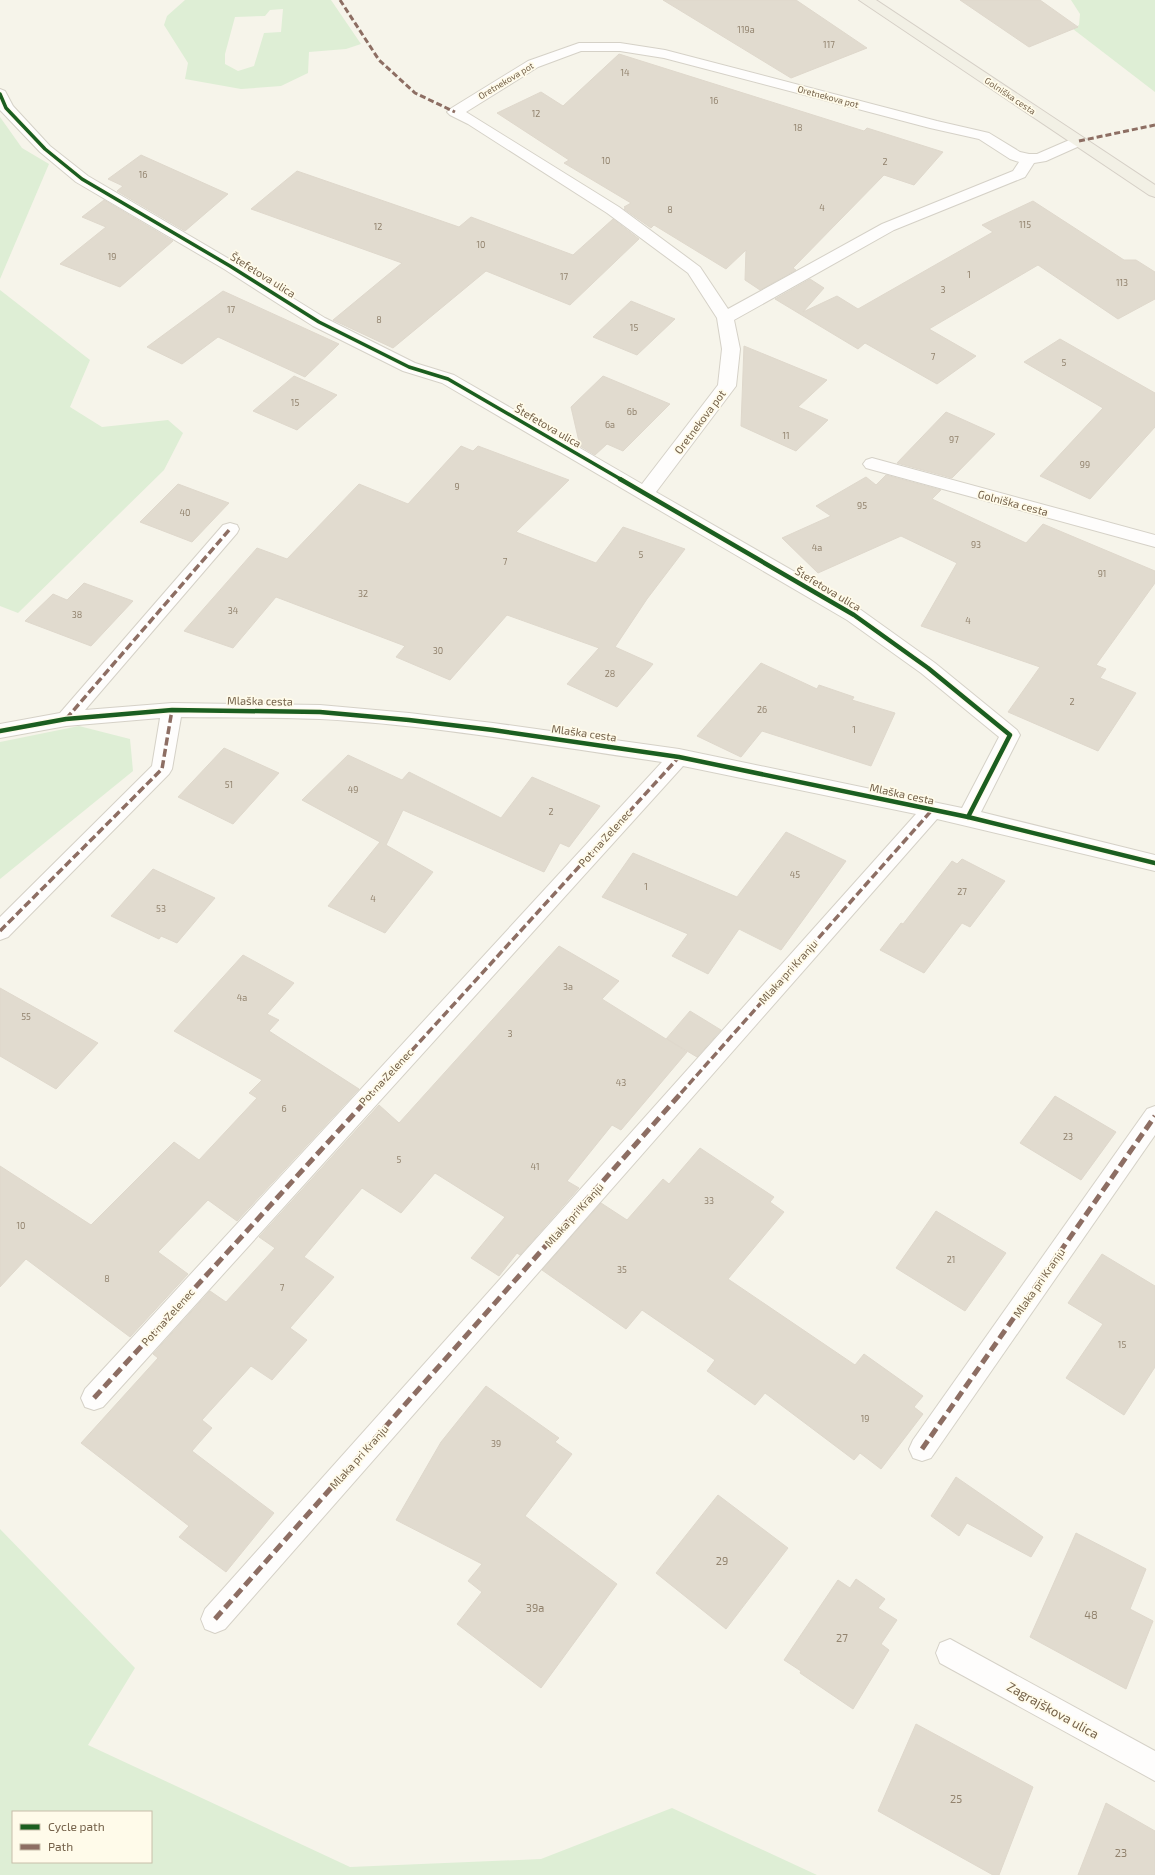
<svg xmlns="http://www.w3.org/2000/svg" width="1155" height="1875" font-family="'Exo 2',sans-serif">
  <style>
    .green { fill: #deeed5; fill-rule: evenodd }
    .building { fill: #e1dbcf; stroke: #dfd8cc }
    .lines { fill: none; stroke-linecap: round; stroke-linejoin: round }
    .minor-casing { stroke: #d5d1c7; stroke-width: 2 }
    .major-casing { stroke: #d5cfc6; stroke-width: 2 }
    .minor { fill: #fefdfc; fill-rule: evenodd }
    .major { fill: #f2f0e5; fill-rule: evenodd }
    .quiet-far2 { stroke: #8d6e63; stroke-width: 3; stroke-dasharray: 6 3; stroke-linecap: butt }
    .quiet-far1 { stroke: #8d6e63; stroke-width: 3.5; stroke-dasharray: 8 3.5; stroke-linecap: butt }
    .quiet { stroke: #8d6e63; stroke-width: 5; stroke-dasharray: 10 5; stroke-linecap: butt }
    .cycleway-far1-casing { stroke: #fffbea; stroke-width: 5.5 }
    .cycleway-casing { stroke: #fffbea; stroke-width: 7 }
    .cycleway-far1 { stroke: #1b5e20; stroke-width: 3.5 }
    .cycleway { stroke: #1b5e20; stroke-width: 4.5 }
    .labels { text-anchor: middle; stroke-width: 3.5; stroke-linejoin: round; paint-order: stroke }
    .number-label { font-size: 9px; fill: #92836e }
    .far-street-label { font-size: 9px; fill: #75624a; stroke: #fffbea }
    .street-label { font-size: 11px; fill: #75624a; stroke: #fffbea }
    .near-number-label { font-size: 11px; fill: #92836e }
    .near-street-label { font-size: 13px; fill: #75624a; stroke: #fffbea }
  </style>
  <rect width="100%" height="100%" fill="#f6f4ea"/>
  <g class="green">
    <path d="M185,0H331L361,44L346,49L309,52L308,73L281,86L241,89L185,79L188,63L164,25L167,16ZM283,9L281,32L264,33L254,66L238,71L225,64V54L235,17L265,16L270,10Z"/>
    <path d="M1071,0H1155V92L1073,29L1079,25L1080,14Z"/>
    <path d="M0,117L22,148L49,164L0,279Z"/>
    <path d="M0,290L90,360L70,407L102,427L168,420L183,433L164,470L18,613L0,606Z"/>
    <path d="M79,726L130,739L133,771L0,879V742Z"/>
    <path d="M0,1529L135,1668L88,1745L350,1867L541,1859L672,1808L817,1875H0ZM13,1812H151V1862H13Z"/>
  </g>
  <g class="building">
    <path d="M663,0H796L867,48L791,78Z"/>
    <path d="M960,0H1040L1078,27L1029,47Z"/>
    <path d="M619,54L864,131L867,128L943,152L914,185L884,175L793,268L796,270L760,290L745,280L746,250L726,269L654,225L651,228L624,209L626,208L624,207L631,203L564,163L569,160L497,113L541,92L563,106Z"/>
    <path d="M141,155L228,194L185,231L117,191L123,186L108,179Z"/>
    <path d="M297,171L459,227L471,217L573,255L613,219L639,239L570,305L486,271L393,348L333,320L402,263L251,209Z"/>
    <path d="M104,200L173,241L120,287L60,264L106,227L82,217Z"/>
    <path d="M1033,201L1124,260H1136L1155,272V299L1118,319L1038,265L929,329L976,356L937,384L865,343L858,349L775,299L810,279L824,288L803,312L837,296L858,309L993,232L982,225Z"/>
    <path d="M223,291L339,344L305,377L218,337L182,364L147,347Z"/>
    <path d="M631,301L675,319L637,355L593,337Z"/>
    <path d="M1060,339L1155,393V427L1090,499L1040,476L1103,408L1024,362Z"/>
    <path d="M744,346L827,380L798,407L828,420L796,451L741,426Z"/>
    <path d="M294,376L337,395L297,430L253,411Z"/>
    <path d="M603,376L670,404L623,451L607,444L595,455L580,446L571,407Z"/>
    <path d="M946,412L995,434L952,478L897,463Z"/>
    <path d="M461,446L473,451L478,446L569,480L516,532L596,563L623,527L685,549L647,599L615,647L653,664L617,707L567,684L599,648L507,615L450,680L396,657L405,646L276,597L233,648L184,631L257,548L287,559L359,484L408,504Z"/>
    <path d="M886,475L941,490L932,499L1026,543L1043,524L1155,571V583L1096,665L1106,669L1100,678L1136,693L1098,751L1008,712L1040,667L921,626L957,563L901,536L818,573L782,538L831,516L816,506L866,477L876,485Z"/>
    <path d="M178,484L229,503L192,542L140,522Z"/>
    <path d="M84,583L133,601L91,646L25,621L53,594L67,600Z"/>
    <path d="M761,663L817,689L819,685L854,697L852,700L895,713L871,766L762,731L741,757L697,736Z"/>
    <path d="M224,748L279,773L233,824L178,797Z"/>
    <path d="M348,755L402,780L409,772L501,818L532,777L600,806L569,847L560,843L544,872L403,810L386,845L433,872L385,933L328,906L380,842L302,800Z"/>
    <path d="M786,832L846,861L781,950L739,929L708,974L672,956L688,934L602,897L633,853L737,897Z"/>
    <path d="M962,859L1005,881L970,927L962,923L924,973L880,950L901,923L903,924L952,861L957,864Z"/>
    <path d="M153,869L215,898L177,943L161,936L159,939L111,916Z"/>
    <path d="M559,946L619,981L602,999L666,1039L690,1011L721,1030L697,1057L667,1039L687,1052L621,1130L612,1125L567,1181L579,1188L520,1255L517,1253L499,1276L471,1258L505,1217L435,1173L401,1213L362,1188L304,1257L334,1277L290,1328L307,1340L272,1380L251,1366L202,1420L212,1428L192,1451L274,1513L226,1572L179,1537L189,1526L81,1443L158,1358L153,1354L210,1291L226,1302L275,1248L259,1237L379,1105L399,1123Z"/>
    <path d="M243,955L294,983L267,1014L279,1020L269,1031L359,1089L237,1221L208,1200L158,1252L188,1274L130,1337L26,1259L0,1287V1166L91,1225L174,1142L199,1160L257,1098L249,1093L262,1080L174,1031Z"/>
    <path d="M0,988L98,1043L56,1089L0,1056Z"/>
    <path d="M1055,1096L1116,1132L1081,1180L1020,1143Z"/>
    <path d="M700,1148L774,1197L770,1202L784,1212L728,1279L855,1365L864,1354L923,1396L914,1407L923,1414L881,1469L860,1453L854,1460L765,1393L755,1405L707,1371L715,1360L642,1310L626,1329L542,1270L601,1203L627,1220L663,1179L669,1184Z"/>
    <path d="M936,1211L1006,1253L965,1311L896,1268Z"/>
    <path d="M1102,1254L1155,1286V1367L1124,1415L1066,1378L1103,1324L1068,1303Z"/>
    <path d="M486,1386L559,1438L555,1442L572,1454L525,1516L617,1584L541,1688L457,1624L482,1592L468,1581L482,1564L396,1520L441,1442Z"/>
    <path d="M956,1477L1043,1537L1031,1557L967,1523L959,1536L931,1516Z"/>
    <path d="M718,1495L788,1548L726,1629L656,1573Z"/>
    <path d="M1076,1533L1146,1569L1130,1609L1153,1621L1126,1689L1030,1637Z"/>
    <path d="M856,1579L885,1599L878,1608L897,1620L881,1644L889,1650L853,1709L800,1673L801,1671L784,1660L838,1580L850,1588Z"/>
    <path d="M916,1724L1033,1787L999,1875H993L878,1811Z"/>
    <path d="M1106,1803L1155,1831V1875H1078Z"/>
  </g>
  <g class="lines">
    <defs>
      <g id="minor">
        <path d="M579,43H620L665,50L937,121L989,133L1020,152L1029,154H1037L1074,138H1084L1087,141L1084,144L1046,161L1034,163L1025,177L894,230L734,320L740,349L736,386L656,492L861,610L935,663L1017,730L1020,735L981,812L1155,855V871L937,819L225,1629L215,1633L205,1629L201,1619L205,1609L916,814L683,766L103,1407L94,1410L85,1407L81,1398L85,1389L662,762C549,746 435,725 320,719C274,717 227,718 181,717L172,769L169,774L8,937L0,940V917L152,766L160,718L66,726L0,738V724L60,713L223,525L230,523L237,525L239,529L237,533L85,710L172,703L320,705L409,713L493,723L679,749L962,808L999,737L921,673L847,620L442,383L403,371L313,326L224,269L76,182L40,152L0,110V89L5,91L13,106L50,146L88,176L236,263L325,318L415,363L454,375L642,484L718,385L722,349L717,318L688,273L607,213L468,124L450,115L447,112L450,109L528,61ZM581,51H620L664,58L930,128L979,139L1010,159L1019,162L1013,171L882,224L728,309L700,267L619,207L466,112L538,67Z"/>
        <path d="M872,458L1155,535V547L866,468L863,464L866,460Z"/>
        <path d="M1155,1106V1135L931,1458L922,1461L913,1458L909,1449L913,1440L1147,1109Z"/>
        <path d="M950,1639L1155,1751V1781L940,1663L936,1653L940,1643Z"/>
      </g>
      <path id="major" d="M859,0H876L1155,185V197L1149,195Z"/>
    </defs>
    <use href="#minor" class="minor-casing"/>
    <use href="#major" class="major-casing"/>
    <use href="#minor" class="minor"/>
    <use href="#major" class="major"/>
    <g class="quiet-far2">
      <path d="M340,0L379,60L415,93L455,112"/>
      <path d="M1079,141L1155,125"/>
    </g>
    <g class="quiet-far1">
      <path d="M66,719L230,529"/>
      <path d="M0,931L162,769L172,710"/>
      <path d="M373,1093L679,757"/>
      <path d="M681,1093L932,810"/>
    </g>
    <g class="quiet">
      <path d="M94,1398L374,1092"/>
      <path d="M922,1449L1155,1116"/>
      <path d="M215,1619L682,1092"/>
    </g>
    <defs>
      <path id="cycleway-far1" d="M0,94L6,108L45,149L82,179L230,266L319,322L409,367L448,379L622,480"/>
      <g id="cycleway">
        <path d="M620,479L854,615L928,668L1010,735L968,817"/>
        <path d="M0,731L66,719L172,710L320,712L409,720L493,730L679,757L968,817L1155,863"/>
      </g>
    </defs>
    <use href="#cycleway-far1" class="cycleway-far1-casing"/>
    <use href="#cycleway" class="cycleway-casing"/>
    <use href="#cycleway-far1" class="cycleway-far1"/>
    <use href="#cycleway" class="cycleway"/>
  </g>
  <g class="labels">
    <g class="number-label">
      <text x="746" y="33">119a</text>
      <text x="829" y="48">117</text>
      <text x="625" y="76">14</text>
      <text x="714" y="104">16</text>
      <text x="536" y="117">12</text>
      <text x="798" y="131">18</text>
      <text x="606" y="164">10</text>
      <text x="885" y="165">2</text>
      <text x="143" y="178">16</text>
      <text x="822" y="211">4</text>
      <text x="670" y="213">8</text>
      <text x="1025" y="228">115</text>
      <text x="378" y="230">12</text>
      <text x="481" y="248">10</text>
      <text x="112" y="260">19</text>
      <text x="969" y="278">1</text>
      <text x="564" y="280">17</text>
      <text x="1122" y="286">113</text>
      <text x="943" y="293">3</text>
      <text x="231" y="313">17</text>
      <text x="379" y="323">8</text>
      <text x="634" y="331">15</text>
      <text x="933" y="360">7</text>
      <text x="1064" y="366">5</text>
      <text x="295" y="406">15</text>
      <text x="632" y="415">6b</text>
      <text x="610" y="428">6a</text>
      <text x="786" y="439">11</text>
      <text x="954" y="443">97</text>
      <text x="1085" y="468">99</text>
      <text x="457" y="490">9</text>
      <text x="862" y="509">95</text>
      <text x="185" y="516">40</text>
      <text x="976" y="548">93</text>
      <text x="817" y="551">4a</text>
      <text x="641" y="558">5</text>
      <text x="505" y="565">7</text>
      <text x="1102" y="577">91</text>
      <text x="363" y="597">32</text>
      <text x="233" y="614">34</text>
      <text x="77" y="618">38</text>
      <text x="968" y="624">4</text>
      <text x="438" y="654">30</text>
      <text x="610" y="677">28</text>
      <text x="1072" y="705">2</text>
      <text x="762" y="713">26</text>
      <text x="854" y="733">1</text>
      <text x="229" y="788">51</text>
      <text x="353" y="793">49</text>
      <text x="551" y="815">2</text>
      <text x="795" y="878">45</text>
      <text x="646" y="890">1</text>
      <text x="962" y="895">27</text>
      <text x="373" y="902">4</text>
      <text x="161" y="912">53</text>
      <text x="568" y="990">3a</text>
      <text x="242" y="1001">4a</text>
      <text x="26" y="1020">55</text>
      <text x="510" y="1037">3</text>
      <text x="621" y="1086">43</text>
      <text x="284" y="1112">6</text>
      <text x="1068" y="1140">23</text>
      <text x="399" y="1163">5</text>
      <text x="535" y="1170">41</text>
      <text x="709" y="1204">33</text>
      <text x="21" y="1229">10</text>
      <text x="951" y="1263">21</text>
      <text x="622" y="1273">35</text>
      <text x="107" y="1282">8</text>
      <text x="282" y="1291">7</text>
      <text x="1122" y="1348">15</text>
      <text x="865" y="1422">19</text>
      <text x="496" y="1447">39</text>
    </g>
    <g class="far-street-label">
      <text transform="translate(506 81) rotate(-31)" y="3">Oretnekova pot</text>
      <text transform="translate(1010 96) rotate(34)" y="3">Golniška cesta</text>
      <text transform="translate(828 97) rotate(15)" y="3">Oretnekova pot</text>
    </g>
    <g class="street-label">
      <text transform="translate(263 275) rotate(32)" y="4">Štefetova ulica</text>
      <text transform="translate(700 422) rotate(-53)" y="4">Oretnekova pot</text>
      <text transform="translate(548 426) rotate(30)" y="4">Štefetova ulica</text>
      <text transform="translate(1013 503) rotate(15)" y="4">Golniška cesta</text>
      <text transform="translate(828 589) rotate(31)" y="4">Štefetova ulica</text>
      <text transform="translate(260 701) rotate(1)" y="4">Mlaška cesta</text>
      <text transform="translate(584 733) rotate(8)" y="4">Mlaška cesta</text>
      <text transform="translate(902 794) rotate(12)" y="4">Mlaška cesta</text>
      <text transform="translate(605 838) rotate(-48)" y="4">Pot na Zelenec</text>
      <text transform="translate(788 972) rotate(-48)" y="4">Mlaka pri Kranju</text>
      <text transform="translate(386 1077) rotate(-47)" y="4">Pot na Zelenec</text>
      <text transform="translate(574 1215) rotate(-48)" y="4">Mlaka pri Kranju</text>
      <text transform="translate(1039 1283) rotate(-55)" y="4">Mlaka pri Kranju</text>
      <text transform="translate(168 1317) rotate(-48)" y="4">Pot na Zelenec</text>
      <text transform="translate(359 1457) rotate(-48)" y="4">Mlaka pri Kranju</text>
    </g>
    <g class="near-number-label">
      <text x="722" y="1565">29</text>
      <text x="535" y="1612">39a</text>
      <text x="1091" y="1619">48</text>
      <text x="842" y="1642">27</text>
      <text x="956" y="1803">25</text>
      <text x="1121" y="1857">23</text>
    </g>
    <g class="near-street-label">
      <text transform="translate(1053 1710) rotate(29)" y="5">Zagrajškova ulica</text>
    </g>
  </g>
  <rect x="12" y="1811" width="140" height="52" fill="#fffbea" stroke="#c8beaa"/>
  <rect x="20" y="1824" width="20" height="6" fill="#1b5e20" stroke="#c8beaa"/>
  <text x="48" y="1831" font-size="12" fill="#75624a">Cycle path</text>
  <rect x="20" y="1844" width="20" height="6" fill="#8d6e63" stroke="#c8beaa"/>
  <text x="48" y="1851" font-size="12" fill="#75624a">Path</text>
</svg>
